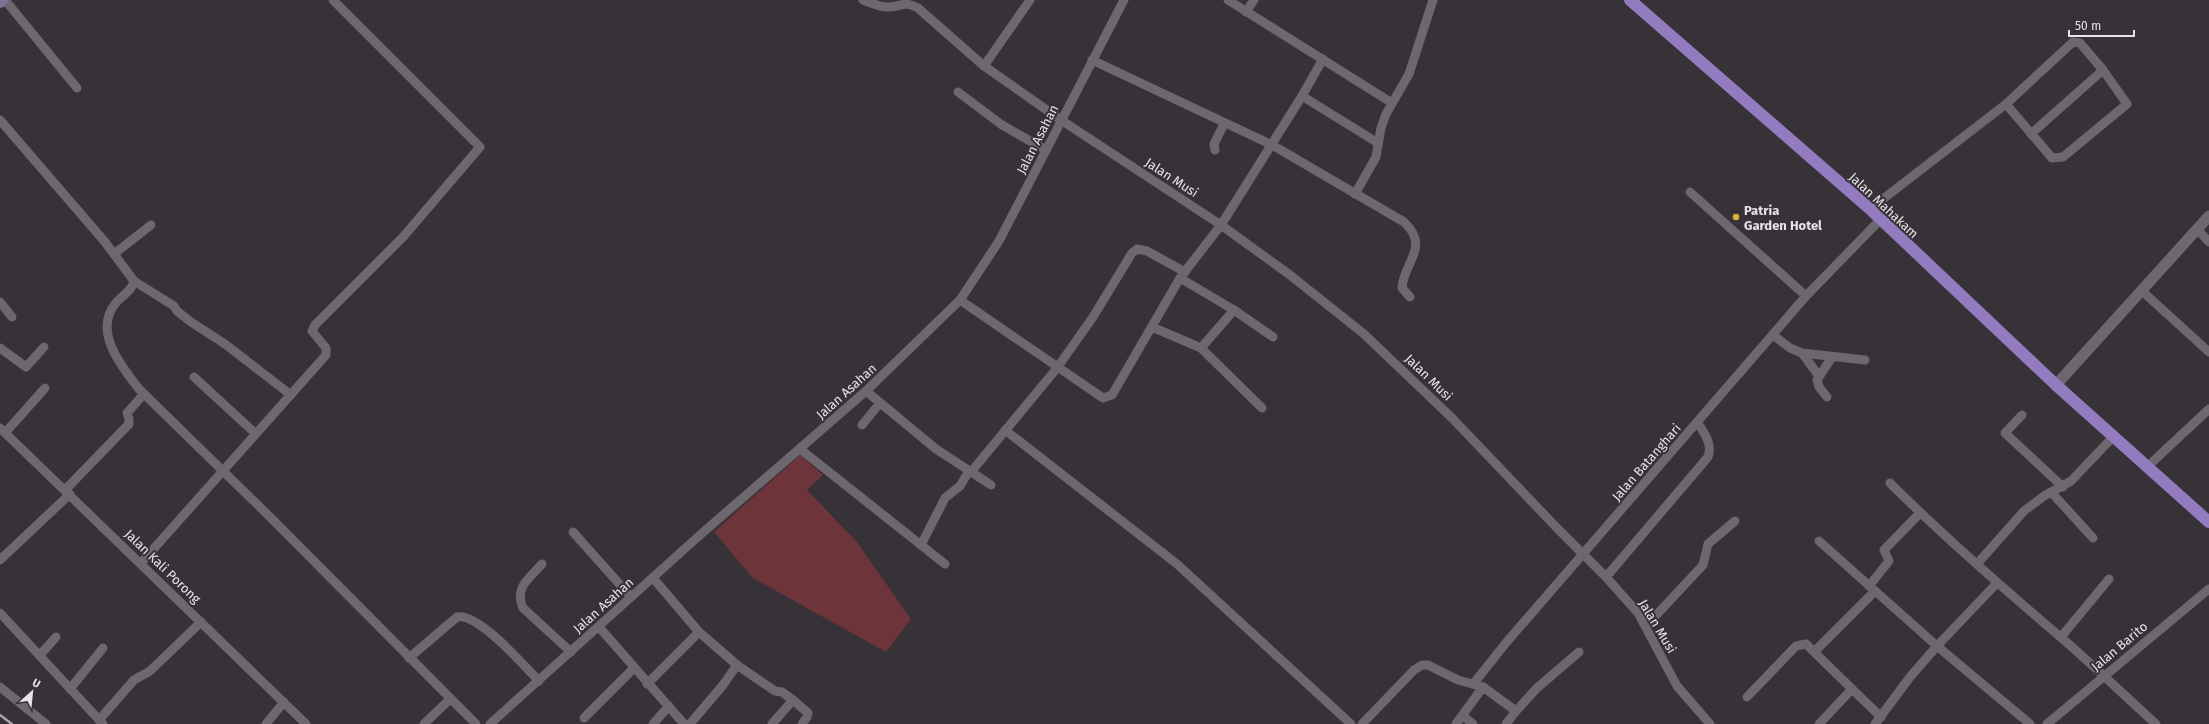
<svg xmlns="http://www.w3.org/2000/svg" width="2209" height="724" font-family="'Fira Sans',sans-serif">
  <style>
    .green { fill: #6d3439 }
    .lines { fill: none; stroke-linecap: round; stroke-linejoin: round }
    .minor { stroke: #6d676e; stroke-width: 9 }
    .tertiary { stroke: #6d676e; stroke-width: 11 }
    .secondary { stroke: #807196; stroke-width: 12 }
    .primary { stroke: #927bbf; stroke-width: 12 }
    .rail { stroke: #a8a4a9; stroke-width: 2.5 }
    .poi-dot { fill: #d5b535; stroke: #373238; stroke-width: 1.5 }
    .labels { text-anchor: middle; stroke-width: 4; stroke-linejoin: round; paint-order: stroke }
    .street-label { font-size: 13px; fill: #e7e4e8; stroke: #373238 }
    .poi-label { font-size: 13px; font-weight: bold; fill: #e7e4e8; stroke: #373238; text-anchor: start }
  </style>
  <rect width="100%" height="100%" fill="#373238"/>
  <path class="green" d="M800,455L823,475L807,490L856,541L911,619L886,652L753,578L714,532Z"/>
  <g class="lines">
    <g class="minor">
      <path d="M5,0L77,88"/>
      <path d="M863,0C871,3 879,7 888,7C902,7 903,0 918,8L984,66L1061,120L1221,225L1290,275L1364,334L1452,418L1556,527L1606,577L1638,613L1677,686L1710,724"/>
      <path d="M1228,0L1392,103"/>
      <path d="M1246,12L1254,0"/>
      <path d="M1092,60L1272,145L1404,222C1431,247 1403,263 1402,288L1410,297"/>
      <path d="M984,66L1030,0"/>
      <path d="M958,92L1002,125L1046,150"/>
      <path d="M1302,96L1378,143"/>
      <path d="M0,120L105,242L134,281L174,306L177,311L191,322L225,344L291,395"/>
      <path d="M2031,134L2103,70"/>
      <path d="M1215,150L1214,144L1224,124"/>
      <path d="M1690,192L1806,296"/>
      <path d="M1355,194L1376,157L1381,128L1386,114L1409,74L1433,0"/>
      <path d="M1870,209L2006,104L2073,42L2080,43L2103,70L2127,104L2063,157L2052,158L2006,104"/>
      <path d="M2198,230L2209,242"/>
      <path d="M114,254L151,225"/>
      <path d="M1180,278L1234,310L1273,337"/>
      <path d="M134,281C133,290 120,297 115,304C93,332 122,367 139,389L269,516L476,724"/>
      <path d="M2142,291L2209,352"/>
      <path d="M960,300L1103,398L1112,395L1180,278L1221,225L1302,96L1323,59"/>
      <path d="M0,302L12,317"/>
      <path d="M1152,327L1201,348L1262,408"/>
      <path d="M1773,335L1790,348L1802,353L1865,360"/>
      <path d="M0,348L26,367L44,347"/>
      <path d="M1201,348L1234,310"/>
      <path d="M1802,353L1819,376"/>
      <path d="M194,377L256,434"/>
      <path d="M866,391L936,449L991,485"/>
      <path d="M1827,397L1819,387L1817,380L1832,357"/>
      <path d="M2022,415L2005,433L2063,487"/>
      <path d="M862,425L880,403"/>
      <path d="M0,428L306,724"/>
      <path d="M1005,430L1177,564L1351,724"/>
      <path d="M5,433L45,388"/>
      <path d="M800,449L945,564"/>
      <path d="M2147,467L2209,409"/>
      <path d="M971,472L1057,368L1093,317L1132,253L1137,249L1147,251L1185,272"/>
      <path d="M1890,483C1945,538 2004,589 2064,640C2095,667 2125,696 2156,724"/>
      <path d="M65,490L129,424V419L127,413L144,394"/>
      <path d="M2052,493L2093,538"/>
      <path d="M573,532L631,597"/>
      <path d="M1819,541L1937,646L2030,724"/>
      <path d="M921,545L945,498L960,486L969,471"/>
      <path d="M0,560L70,494"/>
      <path d="M141,563L326,355V348L312,331L315,325L403,237L480,147L333,0"/>
      <path d="M542,564C529,579 514,587 523,608L571,652"/>
      <path d="M1977,564L2024,511L2044,496L2071,481L2113,437"/>
      <path d="M1606,577L1708,457C1713,444 1704,433 1697,422"/>
      <path d="M653,578L699,632"/>
      <path d="M1869,586L1889,561L1884,550L1920,513"/>
      <path d="M0,613L103,724"/>
      <path d="M1646,626L1703,565L1708,544L1735,521"/>
      <path d="M599,627L684,724"/>
      <path d="M2061,637L2109,579"/>
      <path d="M1815,651L1875,591"/>
      <path d="M40,655L56,637"/>
      <path d="M409,658L457,617C478,612 524,666 539,681"/>
      <path d="M1474,683L1505,644L1806,296L1880,220"/>
      <path d="M647,684L699,632L737,665L775,691L782,692L793,700L772,724"/>
      <path d="M0,687L46,724"/>
      <path d="M1483,687L1516,711L1506,724"/>
      <path d="M70,689L103,648"/>
      <path d="M1852,689L1881,717"/>
      <path d="M1747,697L1796,646L1806,644L1852,689L1819,724"/>
      <path d="M793,700L808,713L807,717L802,724"/>
      <path d="M1516,711L1537,688L1579,652"/>
      <path d="M1463,716L1473,724"/>
      <path d="M584,718L633,669"/>
      <path d="M99,720L134,680L150,671L201,622"/>
      <path d="M266,724L284,702"/>
      <path d="M424,724L450,699"/>
      <path d="M490,724L700,535L866,391L960,300L999,241L1124,0"/>
      <path d="M653,724L669,706"/>
      <path d="M690,724L723,685L737,665"/>
      <path d="M1362,724L1414,670L1422,665H1428L1458,680L1483,687L1456,724"/>
      <path d="M1875,724L1910,677L1937,646L1997,583"/>
      <path d="M2047,724L2209,589"/>
    </g>
    <path class="tertiary" d="M2056,385L2209,216"/>
    <path class="secondary" d="M0,2L2,0"/>
    <path class="primary" d="M1630,0L1870,209L2056,385L2209,522"/>
    <path class="rail" d="M0,715L12,724"/>
  </g>
  <circle class="poi-dot" cx="1736" cy="217" r="4"/>
  <g class="labels">
    <g class="street-label">
      <text transform="translate(1037 139) rotate(-63)" y="5">Jalan Asahan</text>
      <text transform="translate(1172 177) rotate(33)" y="5">Jalan Musi</text>
      <text transform="translate(1884 205) rotate(43)" y="5">Jalan Mahakam</text>
      <text transform="translate(1429 377) rotate(44)" y="5">Jalan Musi</text>
      <text transform="translate(846 391) rotate(-42)" y="5">Jalan Asahan</text>
      <text transform="translate(1646 462) rotate(-49)" y="5">Jalan Batanghari</text>
      <text transform="translate(163 566) rotate(44)" y="5">Jalan Kali Porong</text>
      <text transform="translate(603 605) rotate(-42)" y="5">Jalan Asahan</text>
      <text transform="translate(1658 626) rotate(59)" y="5">Jalan Musi</text>
      <text transform="translate(2119 646) rotate(-40)" y="5">Jalan Barito</text>
    </g>
    <g class="poi-label">
      <text x="1744" y="215">Patria<tspan x="1744" dy="15">Garden Hotel</tspan></text>
    </g>
  </g>
  <g transform="translate(32 692) rotate(27)" stroke="#373238" stroke-width="3" paint-order="stroke">
  <path d="M0-3L7 15L0 10L-7 15Z" fill="#e7e4e8"/>
  <text y="-6" font-size="11" font-weight="bold" text-anchor="middle" fill="#e7e4e8">U</text>
  </g>
  <path d="M2069 30v6h65v-6" fill="none" stroke="#e7e4e8" stroke-width="2"/>
  <text x="2075" y="30" font-size="12" fill="#e7e4e8" stroke="#373238" stroke-width="3" paint-order="stroke">50 m</text>
</svg>
